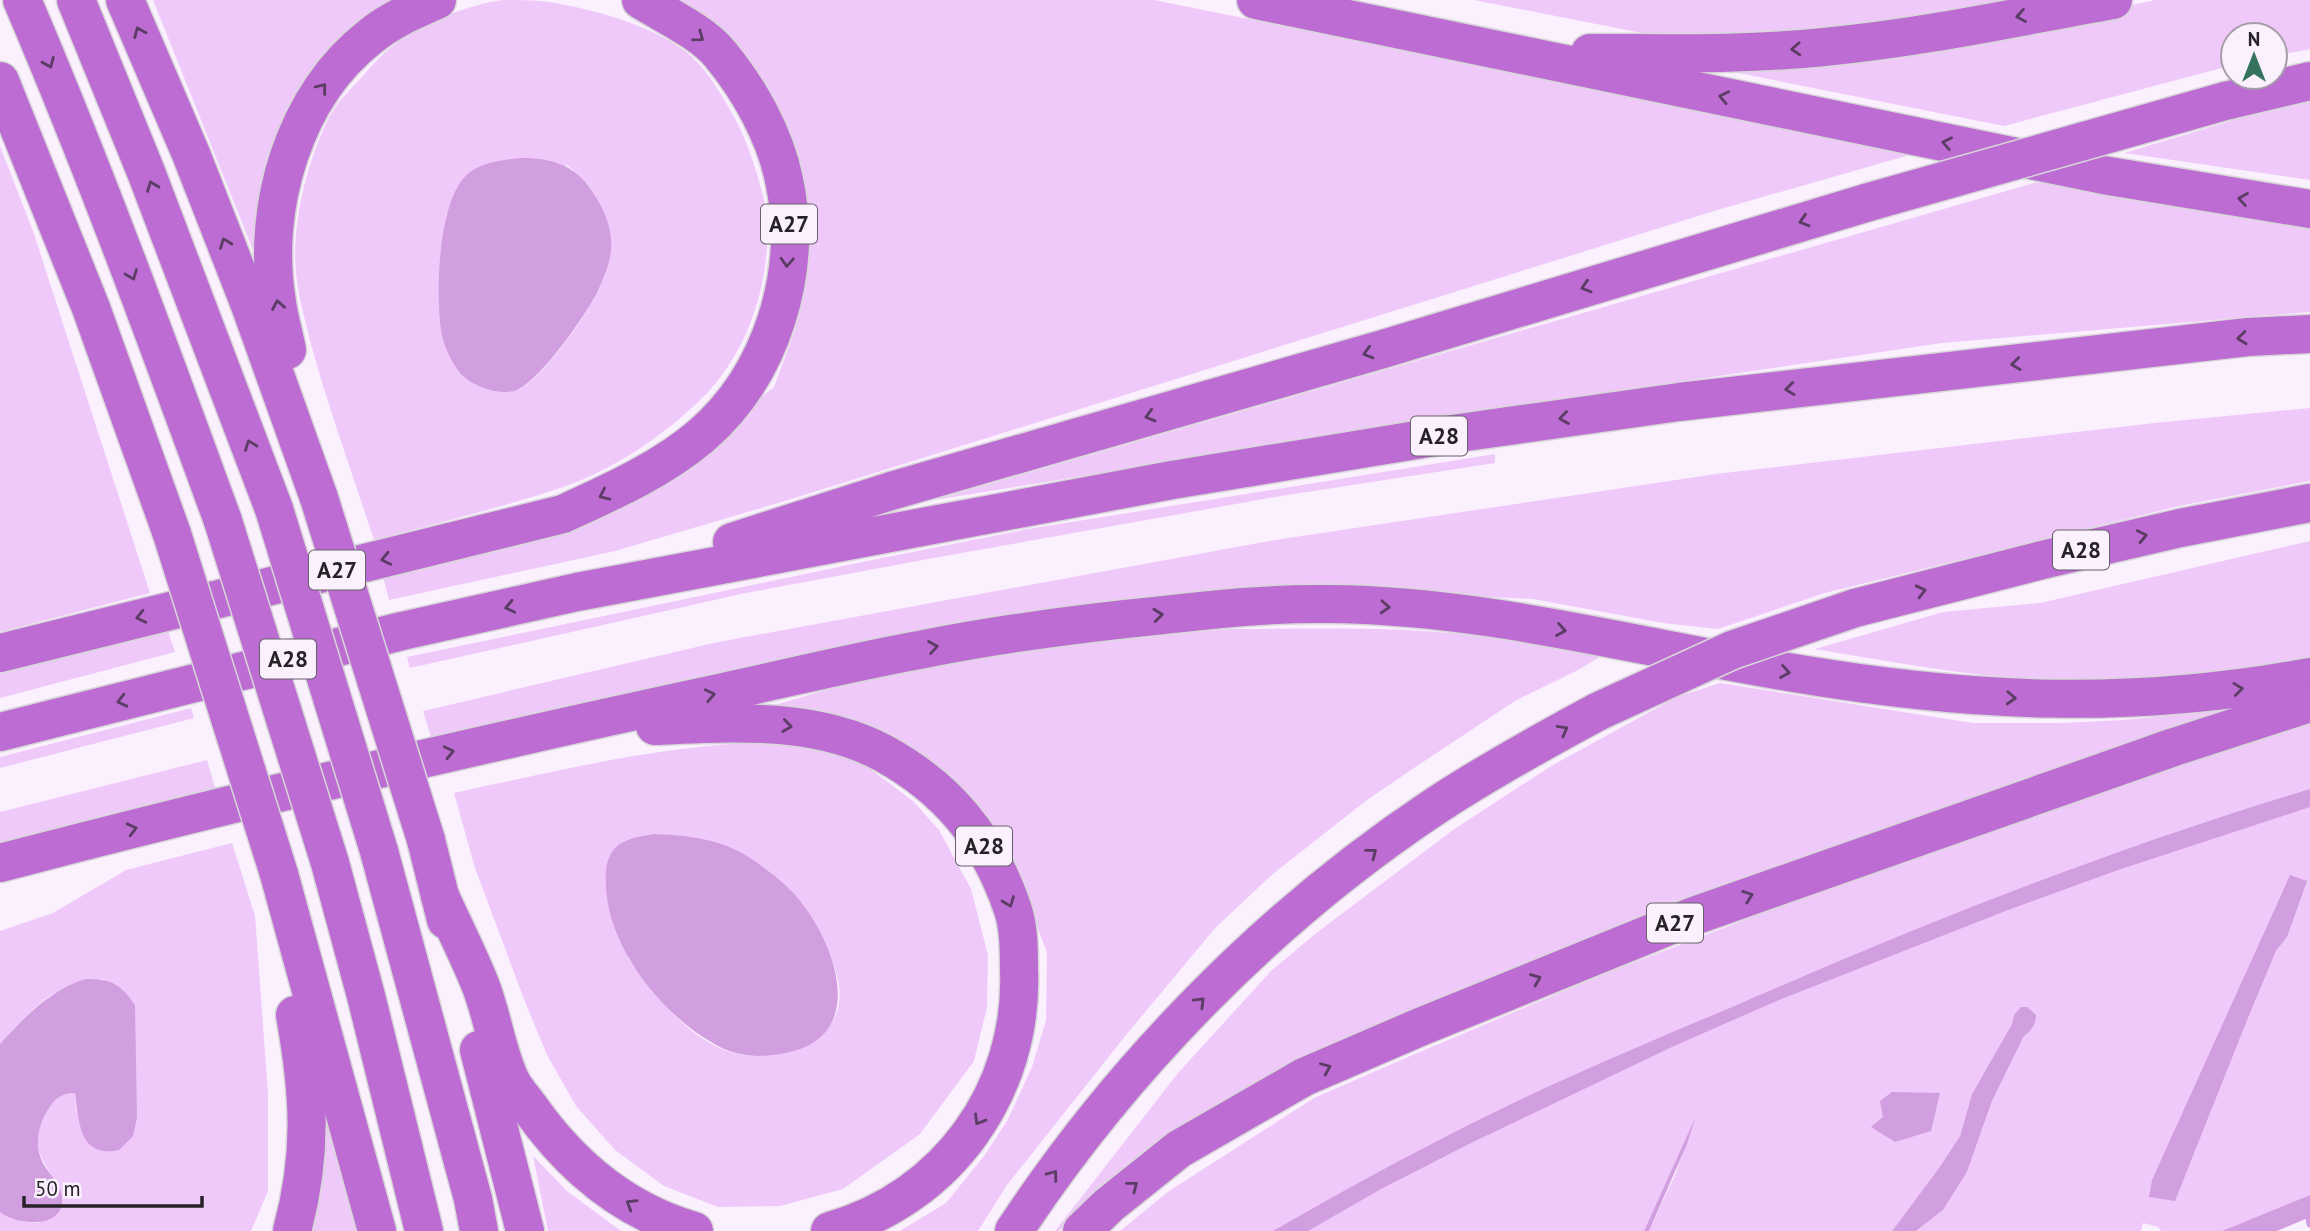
<svg xmlns="http://www.w3.org/2000/svg" width="2310" height="1231" font-family="'PT Sans',sans-serif">
  <style>
    .green { fill: #efc9f9; fill-rule: evenodd }
    .water { fill: #d19ee0 }
    .lines { fill: none; stroke-linecap: round; stroke-linejoin: round }
    .stream { stroke: #d19ee0; stroke-width: 7 }
    .highway-casing { stroke: #d8d7d8; stroke-width: 41 }
    .highway { stroke: #bc6cd2; stroke-width: 38 }
    .highway-bridge-casing { stroke: #d8d7d8; stroke-width: 41; stroke-linecap: butt }
    .highway-bridge { stroke: #bc6cd2; stroke-width: 38 }
    .oneway { stroke: #5a3c64 }
    .labels { text-anchor: middle; stroke-width: 5; stroke-linejoin: round; paint-order: stroke }
    .shield { fill: #fbf1fe; stroke: #666068; stroke-width: 2 }
    .shield-label { font-size: 23px; font-weight: bold; fill: #262228 }
  </style>
  <rect width="100%" height="100%" fill="#fbf1fe"/>
  <g class="green">
    <path d="M153,0H404L378,15L255,255Z"/>
    <path d="M503,0C515,0 528,0 540,1C584,6 659,26 692,57C707,71 719,90 729,108C746,136 755,165 763,196C765,204 768,214 768,222C768,291 747,356 697,403C660,438 611,471 563,487C501,508 437,523 374,540C353,475 329,410 311,344C305,320 298,296 296,272C291,224 309,150 334,109C342,97 353,87 362,77C373,64 386,50 400,40C427,21 471,4 503,0ZM567,165C598,191 599,197 605,237C606,245 609,255 608,263C606,293 549,369 525,386C515,393 505,391 494,390L440,313V280L446,214Z"/>
    <path d="M663,0H1154L1703,111L1920,152L1714,211L785,501L615,551L389,600L381,569L707,440L774,387L795,330L807,250L794,154Z"/>
    <path d="M1474,0H2005L1836,30L1740,37L1647,34Z"/>
    <path d="M2155,0H2310V49L2275,56V35H2233V65L2004,126L1703,66L2083,16Z"/>
    <path d="M2310,100V180L2124,153L2271,109Z"/>
    <path d="M0,146L34,234L150,593L0,632Z"/>
    <path d="M2044,180L2310,225V312L1942,343L1544,402L934,500Z"/>
    <path d="M2310,408V481L2179,506L1825,593L1718,629L1663,623L1533,599L1338,589L432,740L423,711L718,642L1275,540L1716,474L2154,423Z"/>
    <path d="M1495,454V463L1281,496L928,559L746,593L410,668L407,657L872,560L1028,529Z"/>
    <path d="M2310,541V664C2234,671 2157,683 2081,682C1991,680 1903,664 1815,649L1943,612L2040,603Z"/>
    <path d="M164,619L175,652L0,698V659Z"/>
    <path d="M1229,629C1305,629 1383,626 1460,634C1508,638 1556,647 1603,655L1578,670L1515,701L1417,766L1367,800L1274,873L1216,927L1126,1035L1007,1185L978,1231H900L946,1203L984,1156L1007,1121L1032,1067L1046,1020L1047,952L1021,886L981,821L764,708C794,700 825,689 856,683C979,655 1103,640 1229,629Z"/>
    <path d="M1720,683L1973,723H2062L2123,720L2252,708L1903,824L1099,1191L1059,1231H1055L1178,1073L1271,971L1315,934L1453,830L1551,766L1677,697Z"/>
    <path d="M191,708L194,718L0,768V757Z"/>
    <path d="M2310,723V1195L2222,1231H2161L2158,1227L2143,1223L2141,1231H1916L1943,1210L1967,1172L1992,1101L2024,1036L2030,1031L2014,1015L2012,1024L1972,1094L1960,1136L1939,1168L1892,1231H1649L1675,1175L1696,1117L1644,1231H1120L1169,1191L1314,1098L1417,1053L1607,973L1918,853L2138,776ZM2283,890L2287,937L2276,951L2248,1018L2175,1200L2150,1197L2153,1180Z"/>
    <path d="M780,742L818,747L857,759L913,801L939,830L971,889L988,955L987,1007L974,1061L920,1134L843,1189L780,1206L718,1207L664,1186L615,1150L576,1106L547,1055L525,1002L475,868L454,793C562,770 669,743 780,742ZM655,834C733,838 794,872 826,946C833,963 842,982 839,1002C837,1024 817,1045 795,1048C780,1050 758,1057 743,1055C693,1047 656,996 628,958Z"/>
    <path d="M207,760L216,791L0,845V812Z"/>
    <path d="M232,843L255,916L268,1093V1191L251,1231H0V1212L24,1222L38,1223L62,1193C45,1162 24,1144 48,1108C55,1098 63,1093 75,1093L77,1113L104,979C56,979 30,1012 0,1044V931L53,913L126,870Z"/>
    <path d="M314,1073L356,1231H301Z"/>
    <path d="M533,1156L567,1191L621,1231H548Z"/>
  </g>
  <g class="water">
    <path d="M520,158C550,158 575,164 592,191C602,206 610,222 611,240C613,256 605,276 598,291C588,312 537,386 514,391C495,395 468,385 457,369C450,359 445,348 442,336C435,298 437,198 469,173C482,162 504,160 520,158Z"/>
    <path d="M2310,789V807L2118,870L2008,910L1779,1000L1674,1046L1471,1143L1381,1189L1308,1231H1273C1369,1176 1465,1124 1565,1079C1622,1053 1680,1029 1737,1005C1924,923 2114,848 2310,789Z"/>
    <path d="M655,834C685,835 720,839 747,856C764,867 783,881 796,896C835,941 871,1037 785,1053C763,1058 738,1057 718,1046C663,1017 606,946 606,883C605,870 607,857 615,848C625,838 642,836 655,834Z"/>
    <path d="M2290,875L2307,881L2287,937L2276,951L2248,1018L2175,1201L2149,1197L2152,1180Z"/>
    <path d="M86,979C112,979 120,984 135,1005L137,1118L133,1136L119,1150C79,1159 79,1121 75,1093C63,1093 55,1098 49,1108C37,1126 33,1149 46,1168C52,1177 61,1185 62,1196C66,1230 18,1226 0,1212V1044C25,1017 49,990 86,979Z"/>
    <path d="M2021,1007H2027L2036,1015C2036,1024 2031,1031 2024,1036L1992,1101L1967,1172L1943,1210L1916,1231H1892L1939,1168L1960,1136L1972,1094L2012,1024L2014,1015Z"/>
    <path d="M1892,1092L1940,1093L1931,1131L1895,1142L1871,1127L1883,1117L1880,1101Z"/>
    <path d="M1696,1116L1687,1144L1649,1231H1644Z"/>
    <path d="M2310,1195V1217L2277,1231H2222Z"/>
  </g>
  <g class="lines">
    <path class="stream" d="M2309,1218L2310,1224"/>
    <defs>
      <g id="highway">
        <path d="M22,0C95,171 159,346 223,521"/>
        <path d="M76,0L146,172L274,509"/>
        <path d="M125,0L191,154L250,305L319,498"/>
        <path d="M1256,0L2103,175L2310,209"/>
        <path d="M1590,53C1668,53 1747,55 1824,47C1921,38 2017,17 2113,0"/>
        <path d="M0,81L91,308L172,534"/>
        <path d="M2225,101L2310,81"/>
        <path d="M287,350C284,334 279,318 277,302C261,208 294,95 371,36C390,20 415,10 437,0"/>
        <path d="M732,542L891,491L1383,349L1869,202"/>
        <path d="M1855,608L2042,560L2180,528L2310,503"/>
        <path d="M0,653L563,514C611,492 661,470 701,436C772,375 804,271 784,180C775,135 749,89 720,54C702,32 665,15 641,0"/>
        <path d="M655,726C731,723 813,716 883,753C947,788 988,837 1012,907C1019,926 1019,950 1019,970C1024,1091 947,1198 830,1231"/>
        <path d="M0,732L402,631L577,592L1172,480L1459,433L1679,402L2248,337L2310,334"/>
        <path d="M426,840L446,920"/>
        <path d="M379,851L473,1199L479,1231"/>
        <path d="M0,863C240,800 481,744 723,692C788,678 853,662 919,650C999,634 1082,623 1164,615C1219,609 1273,603 1328,604C1486,605 1640,648 1794,673C1972,703 2132,710 2310,677"/>
        <path d="M330,863L366,996L424,1231"/>
        <path d="M279,874L377,1231"/>
        <path d="M440,896C453,925 468,954 480,984C492,1014 496,1047 509,1077C513,1088 523,1098 530,1108C571,1166 624,1211 694,1231"/>
        <path d="M479,1050L525,1231"/>
        <path d="M292,1231C313,1153 309,1094 295,1015"/>
        <path d="M1014,1231C1122,1067 1270,916 1434,807C1487,772 1543,741 1599,711"/>
        <path d="M1082,1231L1109,1205L1179,1149L1304,1077L1420,1027L1691,917L2174,747L2310,703"/>
      </g>
    </defs>
    <use href="#highway" class="highway-casing"/>
    <use href="#highway" class="highway"/>
    <defs>
      <g id="highway-bridge">
        <path d="M1869,202L2225,101"/>
        <path d="M319,498L426,840"/>
        <path d="M274,509L379,851"/>
        <path d="M223,521L330,863"/>
        <path d="M172,534L279,874"/>
        <path d="M1599,711L1732,650L1855,608"/>
      </g>
    </defs>
    <use href="#highway-bridge" class="highway-bridge-casing"/>
    <use href="#highway-bridge" class="highway-bridge"/>
  </g>
  <defs><path id="oneway-chevron" d="M-2-3.5L2.5 0L-2 3.5" fill="none" stroke-width="1.6" stroke-linecap="round" stroke-linejoin="round" transform="scale(1.75)"/></defs>
  <g class="oneway">
    <use href="#oneway-chevron" transform="translate(2021 16) rotate(170)"/>
    <use href="#oneway-chevron" transform="translate(139 32) rotate(-113)"/>
    <use href="#oneway-chevron" transform="translate(699 37) rotate(37)"/>
    <use href="#oneway-chevron" transform="translate(1796 49) rotate(177)"/>
    <use href="#oneway-chevron" transform="translate(49 63) rotate(67)"/>
    <use href="#oneway-chevron" transform="translate(322 88) rotate(-52)"/>
    <use href="#oneway-chevron" transform="translate(1724 97) rotate(-168)"/>
    <use href="#oneway-chevron" transform="translate(1947 143) rotate(-169)"/>
    <use href="#oneway-chevron" transform="translate(152 186) rotate(-111)"/>
    <use href="#oneway-chevron" transform="translate(2243 199) rotate(-170)"/>
    <use href="#oneway-chevron" transform="translate(1804 221) rotate(163)"/>
    <use href="#oneway-chevron" transform="translate(225 243) rotate(-111)"/>
    <use href="#oneway-chevron" transform="translate(787 262) rotate(93)"/>
    <use href="#oneway-chevron" transform="translate(132 275) rotate(69)"/>
    <use href="#oneway-chevron" transform="translate(1586 287) rotate(163)"/>
    <use href="#oneway-chevron" transform="translate(278 305) rotate(-100)"/>
    <use href="#oneway-chevron" transform="translate(2242 338) rotate(174)"/>
    <use href="#oneway-chevron" transform="translate(1368 353) rotate(164)"/>
    <use href="#oneway-chevron" transform="translate(2016 364) rotate(173)"/>
    <use href="#oneway-chevron" transform="translate(1790 389) rotate(173)"/>
    <use href="#oneway-chevron" transform="translate(1150 416) rotate(164)"/>
    <use href="#oneway-chevron" transform="translate(1564 418) rotate(172)"/>
    <use href="#oneway-chevron" transform="translate(250 445) rotate(-111)"/>
    <use href="#oneway-chevron" transform="translate(604 495) rotate(155)"/>
    <use href="#oneway-chevron" transform="translate(2142 536) rotate(-13)"/>
    <use href="#oneway-chevron" transform="translate(386 559) rotate(167)"/>
    <use href="#oneway-chevron" transform="translate(1921 591) rotate(-14)"/>
    <use href="#oneway-chevron" transform="translate(510 607) rotate(167)"/>
    <use href="#oneway-chevron" transform="translate(1385 607) rotate(3)"/>
    <use href="#oneway-chevron" transform="translate(1158 615) rotate(-6)"/>
    <use href="#oneway-chevron" transform="translate(141 617) rotate(167)"/>
    <use href="#oneway-chevron" transform="translate(1561 630) rotate(10)"/>
    <use href="#oneway-chevron" transform="translate(933 647) rotate(-9)"/>
    <use href="#oneway-chevron" transform="translate(1785 672) rotate(10)"/>
    <use href="#oneway-chevron" transform="translate(2238 689) rotate(-7)"/>
    <use href="#oneway-chevron" transform="translate(710 695) rotate(-12)"/>
    <use href="#oneway-chevron" transform="translate(2011 698) rotate(3)"/>
    <use href="#oneway-chevron" transform="translate(122 701) rotate(166)"/>
    <use href="#oneway-chevron" transform="translate(787 726) rotate(8)"/>
    <use href="#oneway-chevron" transform="translate(1563 730) rotate(-29)"/>
    <use href="#oneway-chevron" transform="translate(449 752) rotate(-13)"/>
    <use href="#oneway-chevron" transform="translate(132 829) rotate(-14)"/>
    <use href="#oneway-chevron" transform="translate(1372 853) rotate(-38)"/>
    <use href="#oneway-chevron" transform="translate(1748 896) rotate(-20)"/>
    <use href="#oneway-chevron" transform="translate(1009 902) rotate(69)"/>
    <use href="#oneway-chevron" transform="translate(1536 979) rotate(-22)"/>
    <use href="#oneway-chevron" transform="translate(1200 1002) rotate(-45)"/>
    <use href="#oneway-chevron" transform="translate(1326 1068) rotate(-23)"/>
    <use href="#oneway-chevron" transform="translate(979 1120) rotate(121)"/>
    <use href="#oneway-chevron" transform="translate(1053 1175) rotate(-53)"/>
    <use href="#oneway-chevron" transform="translate(1133 1186) rotate(-38)"/>
    <use href="#oneway-chevron" transform="translate(631 1204) rotate(-149)"/>
  </g>
  <g class="labels">
    <g class="shield">
      <rect x="761" y="204.5" width="56" height="39" rx="5"/>
      <rect x="1411" y="416.5" width="56" height="39" rx="5"/>
      <rect x="2053" y="530.5" width="56" height="39" rx="5"/>
      <rect x="309" y="550.5" width="56" height="39" rx="5"/>
      <rect x="260" y="639.5" width="56" height="39" rx="5"/>
      <rect x="956" y="826.5" width="56" height="39" rx="5"/>
      <rect x="1647" y="903.5" width="56" height="39" rx="5"/>
    </g>
    <g class="shield-label">
      <text x="789" y="232">A27</text>
      <text x="1439" y="444">A28</text>
      <text x="2081" y="558">A28</text>
      <text x="337" y="578">A27</text>
      <text x="288" y="667">A28</text>
      <text x="984" y="854">A28</text>
      <text x="1675" y="931">A27</text>
    </g>
  </g>
  <g transform="translate(2254 56)"><circle r="33" fill="#fbf1fe" stroke="#a69ea8" stroke-width="2"/>
  <path d="M0-5L12 26L0 18L-12 26Z" fill="#36735e"/>
  <text y="-10" font-size="19" font-weight="bold" text-anchor="middle" fill="#262228">N</text>
  </g>
  <path d="M24 1196v10h178v-10" fill="none" stroke="#262228" stroke-width="3.5"/>
  <text x="35" y="1196" font-size="21" fill="#262228" stroke="#fbf1fe" stroke-width="5" paint-order="stroke">50 m</text>
</svg>
